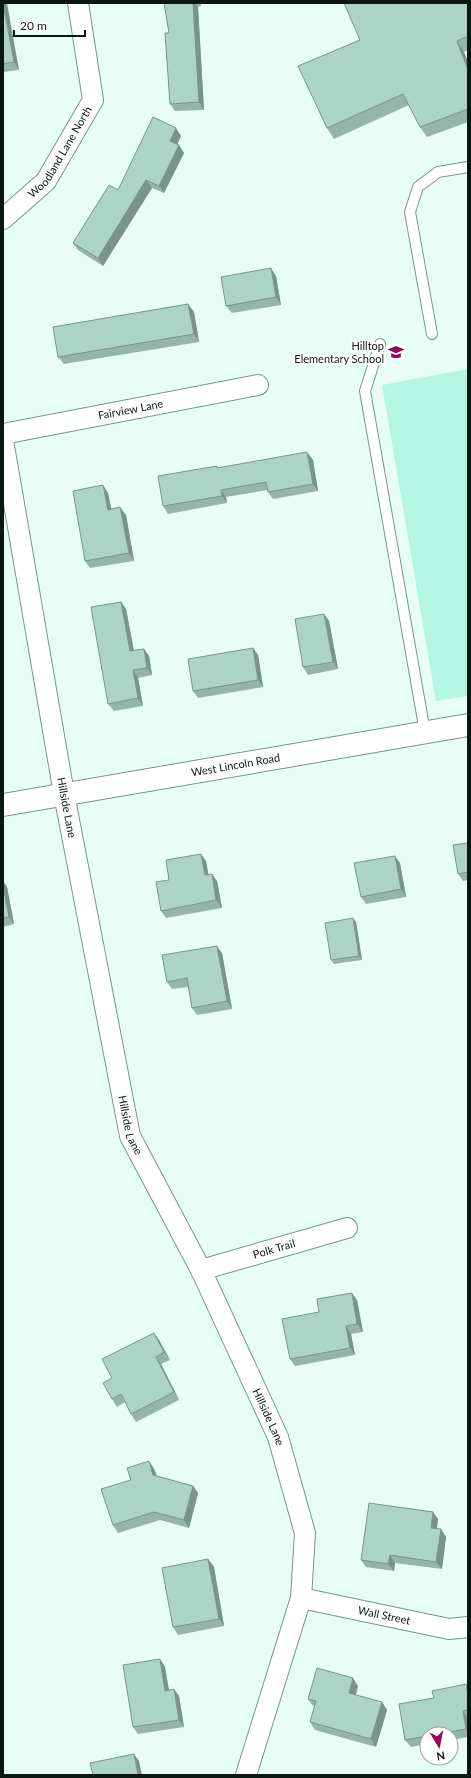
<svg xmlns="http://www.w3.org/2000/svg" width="471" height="1778" font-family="Lato,sans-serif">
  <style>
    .green { fill: #b5f6e2 }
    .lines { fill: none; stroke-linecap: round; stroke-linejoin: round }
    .service-casing { stroke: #73978c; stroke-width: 12 }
    .minor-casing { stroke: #73978c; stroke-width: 22 }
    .tertiary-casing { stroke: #73978c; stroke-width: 24 }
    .service { stroke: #fff; stroke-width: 10 }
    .minor { stroke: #fff; stroke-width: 20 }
    .tertiary { stroke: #fff; stroke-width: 22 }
    .wall { fill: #95b5ab }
    .shaded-wall { fill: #79948b }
    .building { fill: #add3c7; stroke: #79948b }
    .labels { text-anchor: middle; stroke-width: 3.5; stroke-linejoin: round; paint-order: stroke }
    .street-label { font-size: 11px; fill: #091713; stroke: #fff }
    .poi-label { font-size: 11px; fill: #091713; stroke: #fff; text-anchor: end }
  </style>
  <rect width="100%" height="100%" fill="#e7fef6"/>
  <path class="green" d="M468,369V696L436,701L382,385Z"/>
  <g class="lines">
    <defs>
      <g id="service">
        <path d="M432,334L410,212L418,187L438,172L468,167"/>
        <path d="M380,344L365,391L425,732"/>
      </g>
      <g id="minor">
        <path id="s1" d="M3,219L46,181L93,100L78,3"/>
        <path id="s2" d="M3,434L258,385"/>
        <path id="s3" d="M3,440L64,794L130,1136L201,1270L278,1437L305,1533L301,1598L246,1775"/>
        <path id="s4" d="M201,1270L347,1228"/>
        <path id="s5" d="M301,1598L449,1629L468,1627"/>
      </g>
      <g id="tertiary">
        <path id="s6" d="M3,805L468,725"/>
      </g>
    </defs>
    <use href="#service" class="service-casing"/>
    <use href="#minor" class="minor-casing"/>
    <use href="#tertiary" class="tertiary-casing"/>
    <use href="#service" class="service"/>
    <use href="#minor" class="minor"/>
    <use href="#tertiary" class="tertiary"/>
  </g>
  <g class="wall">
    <path d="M3,3L19,70L3,72Z"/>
    <path d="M164,3H201V6L198,7L204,110L175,111L170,104L169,33Z"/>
    <path d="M468,3V50L464,52L468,62V122L427,137L420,127L409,105L334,139L327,128L360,40Z"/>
    <path d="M181,136L177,144L179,145L184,153L164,193L152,188L103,266L78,250L73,243L118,190Z"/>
    <path d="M276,276L281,305L232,313L226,306Z"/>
    <path d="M188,304L194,312L199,342L64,364L58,357Z"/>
    <path d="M313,460L318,491L273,499L268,492V490L226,497L227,503L168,514L163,506L219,468Z"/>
    <path d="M108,493L111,509L126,515L134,561L90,568L85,561Z"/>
    <path d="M121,602L126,609L134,650L144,649L149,656L152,675L138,678L143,706L114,711L108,704Z"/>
    <path d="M324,614L329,621L338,669L308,675L303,667Z"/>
    <path d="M253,648L258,655L263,687L198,698L193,691Z"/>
    <path d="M468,843V880L463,881L458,874Z"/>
    <path d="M206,861L208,875L217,881L222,908L166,918L161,911L169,880Z"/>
    <path d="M400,863L406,897L366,904L361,897Z"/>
    <path d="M3,881L7,887L14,924L3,927Z"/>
    <path d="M353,918L356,922L362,960L334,964L331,960Z"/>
    <path d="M222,953L232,1009L197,1015L192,1008L188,987L172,989L167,982Z"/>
    <path d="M357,1300L363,1332L351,1334L355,1355L295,1366L290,1359L319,1312Z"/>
    <path d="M154,1333L159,1340L170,1360L161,1364L179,1400L136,1422L131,1414L125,1402L117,1407L112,1399V1378Z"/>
    <path d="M149,1461L154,1469L157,1476L193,1486L198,1493L189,1528L160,1520L118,1533L113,1525L131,1480Z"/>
    <path d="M438,1519L437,1529L446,1537L442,1569L395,1563L394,1571L366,1567L361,1560Z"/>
    <path d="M208,1559L214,1567L224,1626L178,1635L173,1627Z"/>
    <path d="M160,1659L165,1667L169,1690L179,1696L184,1727L138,1734L133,1727Z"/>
    <path d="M358,1686L356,1695L382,1702L387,1710L376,1747L315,1730L310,1722L314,1706H313L308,1699Z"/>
    <path d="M468,1687V1737L451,1740V1734H427V1744L411,1747L405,1740L434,1698Z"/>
  </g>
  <g class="shaded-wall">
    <path d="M3,3H7L19,70L14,62Z"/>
    <path d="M193,3H195L198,7L204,110L199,102Z"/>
    <path d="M457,41L464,52L468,62V70Z"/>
    <path d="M176,128L181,136L175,149L170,141Z"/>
    <path d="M179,145L184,153L164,193L159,186Z"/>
    <path d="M146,180L152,188L103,266L98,258Z"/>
    <path d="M271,268L276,276L281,305L276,297Z"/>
    <path d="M188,304L194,312L199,342L194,334Z"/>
    <path d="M307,452L313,460L318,491L313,484Z"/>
    <path d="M103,485L108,493L113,517L108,510Z"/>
    <path d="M221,490L226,497L227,503L222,496Z"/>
    <path d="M120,507L126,515L134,561L129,553Z"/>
    <path d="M121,602L126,609L135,658L130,651Z"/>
    <path d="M324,614L329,621L338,669L333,662Z"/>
    <path d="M253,648L258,655L263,687L258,680Z"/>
    <path d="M144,649L149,656L152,675L147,668Z"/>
    <path d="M133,670L138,678L143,706L138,698Z"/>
    <path d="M201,854L206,861L210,883L205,875Z"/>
    <path d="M395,856L400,863L406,897L401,889Z"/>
    <path d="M212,874L217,881L222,908L216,900Z"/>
    <path d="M3,881L7,887L14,924L9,917L3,885Z"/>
    <path d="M353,918L356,922L362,960L359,956Z"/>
    <path d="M217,946L222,953L232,1009L227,1001Z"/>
    <path d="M352,1293L357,1300L363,1332L357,1324Z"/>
    <path d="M346,1326L351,1334L355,1355L350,1348Z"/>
    <path d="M154,1333L159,1340L170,1360L164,1352Z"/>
    <path d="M156,1357L161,1364L179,1400L174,1392Z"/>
    <path d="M149,1461L154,1469L159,1482L153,1475Z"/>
    <path d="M193,1486L198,1493L189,1528L184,1520Z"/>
    <path d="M433,1512L438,1519L436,1535L431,1528Z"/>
    <path d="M441,1529L446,1537L442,1569L436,1562Z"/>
    <path d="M390,1555L395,1563L394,1571L388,1564Z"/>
    <path d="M208,1559L214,1567L224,1626L219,1619Z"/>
    <path d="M160,1659L165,1667L170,1698L165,1691Z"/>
    <path d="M353,1678L358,1686L354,1700L349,1693Z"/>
    <path d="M174,1689L179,1696L184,1727L179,1720Z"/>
    <path d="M382,1702L387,1710L376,1747L371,1739Z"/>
    <path d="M463,1711L468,1719V1731L466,1729Z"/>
    <path d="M134,1754L139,1761L142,1775H138Z"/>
  </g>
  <g class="building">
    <path d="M3,3L14,62L3,64Z"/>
    <path d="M164,3H193L199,102L170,104L165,33H169Z"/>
    <path d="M344,3H468V36L457,41L468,70V109L420,127L403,94L327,128L298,66L360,40Z"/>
    <path d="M153,117L176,128L170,141L179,145L159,186L146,180L98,258L73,243L109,185L118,190Z"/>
    <path d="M271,268L276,297L226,306L221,277Z"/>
    <path d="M188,304L194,334L58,357L53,327Z"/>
    <path d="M307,452L313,484L268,492L266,482L221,490L222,496L163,506L158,476L217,466V468Z"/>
    <path d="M103,485L108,510L120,507L129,553L85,561L73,491Z"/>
    <path d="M121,602L130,651L144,649L147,668L133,670L138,698L108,704L91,607Z"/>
    <path d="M324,614L333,662L303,667L295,619Z"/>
    <path d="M253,648L258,680L193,691L188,659Z"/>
    <path d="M468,843V872L458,874L453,845Z"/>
    <path d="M201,854L205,875L212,874L216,900L161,911L156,882L169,880L166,860Z"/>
    <path d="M395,856L401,889L361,897L354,863Z"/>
    <path d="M3,885L9,917L3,918Z"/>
    <path d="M353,918L359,956L331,960L325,923Z"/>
    <path d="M217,946L227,1001L192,1008L187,978L167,982L162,955Z"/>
    <path d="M352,1293L357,1324L346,1326L350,1348L290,1359L282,1319L319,1312L317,1299Z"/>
    <path d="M154,1333L164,1352L156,1357L174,1392L131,1414L121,1394L112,1399L103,1383L112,1378L102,1359Z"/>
    <path d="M149,1461L153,1475L193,1486L184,1520L154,1512L113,1525L101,1489L131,1480L127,1468Z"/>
    <path d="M369,1503L433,1512L431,1528L441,1529L436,1562L390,1555L388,1564L361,1560Z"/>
    <path d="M208,1559L219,1619L173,1627L162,1568Z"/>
    <path d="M160,1659L165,1691L174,1689L179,1720L133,1727L123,1665Z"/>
    <path d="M317,1668L353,1678L349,1693L382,1702L371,1739L310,1722L316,1701L308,1699Z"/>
    <path d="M466,1684L468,1694V1710L463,1711L466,1729L437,1734H427V1736L405,1740L399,1704L434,1698L432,1691Z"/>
    <path d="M134,1754L138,1775H93L90,1763Z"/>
  </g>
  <defs>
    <symbol id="school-bare" viewBox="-9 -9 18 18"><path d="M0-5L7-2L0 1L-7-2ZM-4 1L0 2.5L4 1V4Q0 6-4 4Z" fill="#9a0758" stroke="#fff" stroke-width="2.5" paint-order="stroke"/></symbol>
  </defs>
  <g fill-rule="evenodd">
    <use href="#school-bare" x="385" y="341" width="22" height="22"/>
  </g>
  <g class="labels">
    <g class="street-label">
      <text dy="4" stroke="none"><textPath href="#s1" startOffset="89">Woodland Lane North</textPath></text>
      <text dy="4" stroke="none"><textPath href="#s2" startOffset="130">Fairview Lane</textPath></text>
      <text dy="4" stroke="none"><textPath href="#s6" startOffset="236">West Lincoln Road</textPath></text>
      <text dy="4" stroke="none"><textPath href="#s3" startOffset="373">Hillside Lane</textPath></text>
      <text dy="4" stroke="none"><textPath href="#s3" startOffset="697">Hillside Lane</textPath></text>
      <text dy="4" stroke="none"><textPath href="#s4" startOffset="76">Polk Trail</textPath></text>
      <text dy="4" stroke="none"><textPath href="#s3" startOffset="1021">Hillside Lane</textPath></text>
      <text dy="4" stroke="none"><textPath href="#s5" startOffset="85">Wall Street</textPath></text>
    </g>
    <g class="poi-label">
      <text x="384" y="350">Hilltop<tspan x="384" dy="13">Elementary School</tspan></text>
    </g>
  </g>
  <rect width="471" height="1778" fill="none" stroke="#091713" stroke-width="8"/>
  <g transform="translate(439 1746) rotate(170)"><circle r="19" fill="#ffffff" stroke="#9da2a1"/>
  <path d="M0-3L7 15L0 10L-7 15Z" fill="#9a0758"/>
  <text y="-6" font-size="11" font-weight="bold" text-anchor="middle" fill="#091713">N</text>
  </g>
  <path d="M14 30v6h71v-6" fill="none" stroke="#091713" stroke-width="2"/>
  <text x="20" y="30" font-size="12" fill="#091713" stroke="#ffffff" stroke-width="3" paint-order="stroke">20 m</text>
</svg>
